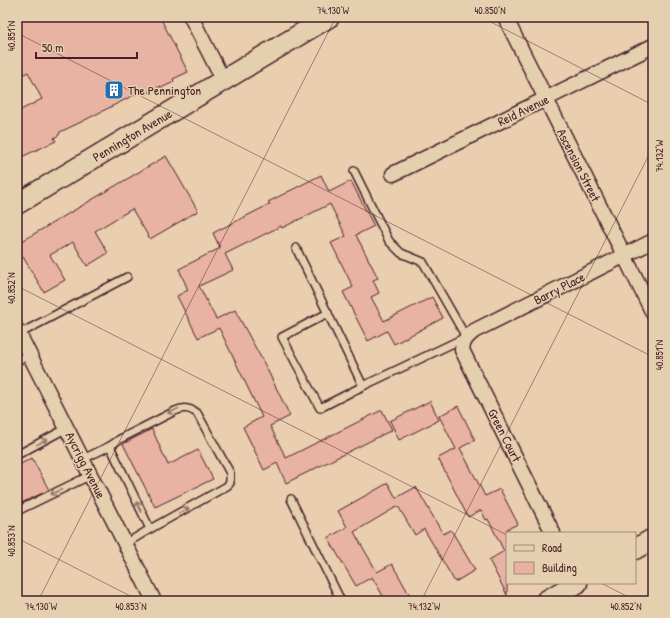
<svg xmlns="http://www.w3.org/2000/svg" width="670" height="618" font-family="'Patrick Hand',sans-serif">
  <style>
    .building { fill: #e8b3a2; stroke: #4a1f2b }
    .lines { fill: none; stroke-linecap: round; stroke-linejoin: round }
    .lane-casing { stroke: #4a1f2b; stroke-width: 10 }
    .street-casing { stroke: #4a1f2b; stroke-width: 17 }
    .secondary-casing { stroke: #4a1f2b; stroke-width: 23 }
    .lane { stroke: #e4d0ae; stroke-width: 7 }
    .street { stroke: #e4d0ae; stroke-width: 14 }
    .secondary { stroke: #e4d0ae; stroke-width: 20 }
    .oneway { stroke: #97786c }
    .ticks { fill: none; stroke: #4a1f2b; stroke-width: 1; stroke-opacity: 0.45 }
    .labels { text-anchor: middle; stroke-width: 3; stroke-linejoin: round; paint-order: stroke }
    .poi-label { font-size: 13px; fill: #4a1f2b; stroke: #e4d0ae; text-anchor: start }
    .street-label { font-size: 13px; fill: #4a1f2b; stroke: #e4d0ae }
    .neatline { fill: none; stroke: #4a1f2b; stroke-width: 1.5 }
    .ticks-label { font-size: 10px; text-anchor: middle; fill: #4a1f2b }
  </style>
  <rect width="100%" height="100%" fill="#e9ceaf"/>
  <filter id="ink" filterUnits="userSpaceOnUse"><feTurbulence type="fractalNoise" baseFrequency=".025" numOctaves="2"/><feDisplacementMap in="SourceGraphic" scale="8" xChannelSelector="R" yChannelSelector="G"/><feConvolveMatrix kernelMatrix="1 2 1 2 8 2 1 2 1" color-interpolation-filters="sRGB"/></filter>
  <g filter="url(#ink)">
    <g class="building">
      <path d="M17,17H160L188,72L173,79L174,82L161,88V86L144,94L142,91L79,123L60,132L59,135L54,138L56,141L17,159V112L42,99L28,72L17,78Z"/>
      <path d="M166,156L198,211L150,239L132,209L95,231L108,253L87,266L73,242L50,255L65,280L44,292L17,247V244Z"/>
      <path d="M321,175L329,192L351,181L374,226L356,235L378,278L373,280L379,293L371,297L384,321L432,297L443,318L394,344L387,331L368,341L343,292L353,287L331,243L346,236L330,204L282,228L281,226L225,254L233,270L199,286L216,319L235,310L265,365L290,416L270,426L286,458L382,410L392,430L286,483L277,463L264,470L243,427L262,417L219,328L198,338L177,296L188,290L179,269L220,248L213,233L270,204L268,202Z"/>
      <path d="M430,401L439,420L399,440L390,421Z"/>
      <path d="M458,406L475,440L460,448L485,496L500,489L518,524L507,529V595L489,560L504,551L488,519L486,520L481,510L468,517L438,458L456,449L439,416Z"/>
      <path d="M152,429L168,465L198,450L213,479L155,507L123,444Z"/>
      <path d="M32,458L49,490L17,505V466Z"/>
      <path d="M388,483L396,498L416,487L443,534L451,530L475,570L455,582L424,529L415,535L398,506L354,532L377,572L392,564L413,601H386L372,577L356,586L328,538L347,527L338,511Z"/>
    </g>
    <g class="lines">
      <defs>
        <g id="lane">
          <path d="M296,248L363,386L466,337L423,262L401,253L389,241L354,171"/>
          <path d="M328,313L282,337L320,408L363,386"/>
          <path d="M19,334L127,277"/>
          <path d="M17,361L30,355"/>
          <path d="M110,446L120,439L175,411C184,407 189,408 197,413L230,473V483L227,486L150,529"/>
          <path d="M17,455L67,428"/>
          <path d="M83,459L110,446L150,529L125,544"/>
          <path d="M291,499L341,601"/>
          <path d="M17,511L91,475"/>
        </g>
        <g id="street">
          <path d="M191,17L223,80"/>
          <path d="M505,17L653,313"/>
          <path d="M393,174L653,46"/>
          <path d="M17,330L154,601"/>
          <path d="M553,533L462,350C463,340 467,337 474,331L653,241"/>
        </g>
        <g id="secondary">
          <path d="M17,204L329,17"/>
          <path d="M635,549L653,539"/>
          <path d="M546,601L577,583"/>
        </g>
      </defs>
      <use href="#lane" class="lane-casing"/>
      <use href="#street" class="street-casing"/>
      <use href="#secondary" class="secondary-casing"/>
      <use href="#lane" class="lane"/>
      <use href="#street" class="street"/>
      <use href="#secondary" class="secondary"/>
    </g>
    <defs><path id="oneway-shaft" d="M-6 0H5M1.5-3L5.5 0L1.5 3" fill="none" stroke-width="1.6" stroke-linecap="round" stroke-linejoin="round"/></defs>
    <g class="oneway">
      <use href="#oneway-shaft" transform="translate(173 411) rotate(155)"/>
      <use href="#oneway-shaft" transform="translate(42 442) rotate(-28)"/>
      <use href="#oneway-shaft" transform="translate(56 492) rotate(155)"/>
      <use href="#oneway-shaft" transform="translate(139 507) rotate(-116)"/>
      <use href="#oneway-shaft" transform="translate(184 511) rotate(-28)"/>
    </g>
  </g>
  <path class="ticks" d="M481,17L653,105M17,33L653,357M17,286L507,535M17,538L140,601M601,583L636,601M38,601L336,17M421,601L653,147"/>
  <defs>
    <symbol id="building-square" viewBox="-11 -11 22 22"><rect x="-9" y="-9" width="18" height="18" rx="4" fill="#1f6fb2" stroke="#e4d0ae"/><path d="M-4-6H4V6H1V3H-1V6H-4ZM-2.5-4.3h1.7v1.8h-1.7ZM.8-4.3h1.7v1.8H.8ZM-2.5-1h1.7V.8h-1.7ZM.8-1h1.7V.8H.8Z" fill="#fff"/></symbol>
  </defs>
  <g fill-rule="evenodd">
    <use href="#building-square" x="103" y="79" width="22" height="22"/>
  </g>
  <g class="labels">
    <g class="poi-label">
      <text x="128" y="95">The Pennington</text>
    </g>
    <g class="street-label">
      <text transform="translate(523 110) rotate(-26)" y="5">Reid Avenue</text>
      <text transform="translate(132 135) rotate(-31)" y="5">Pennington Avenue</text>
      <text transform="translate(579 165) rotate(63)" y="5">Ascension Street</text>
      <text transform="translate(559 288) rotate(-27)" y="5">Barry Place</text>
      <text transform="translate(505 435) rotate(63)" y="5">Green Court</text>
      <text transform="translate(86 465) rotate(63)" y="5">Aycrigg Avenue</text>
    </g>
  </g>
  <rect width="670" height="618" fill="none" stroke="#e4d0ae" stroke-width="44"/>
  <rect x="506" y="532" width="130" height="52" fill="#e4d0ae" stroke="#a6897a"/>
  <rect x="514" y="545" width="20" height="6" fill="#e4d0ae" stroke="#a6897a"/>
  <text x="542" y="552" font-size="12" fill="#4a1f2b">Road</text>
  <rect x="514" y="562" width="20" height="12" fill="#e8b3a2" stroke="#a6897a"/>
  <text x="542" y="572" font-size="12" fill="#4a1f2b">Building</text>
  <path d="M36 52v6h101v-6" fill="none" stroke="#4a1f2b" stroke-width="2"/>
  <text x="42" y="52" font-size="12" fill="#4a1f2b" stroke="#e4d0ae" stroke-width="3" paint-order="stroke">50 m</text>
  <rect x="22" y="22" width="626" height="574" class="neatline"/>
  <g class="ticks-label">
    <text x="333" y="14">74.130°W</text>
    <text x="490" y="14">40.850°N</text>
    <text transform="translate(11 36) rotate(-90)" y="4">40.851°N</text>
    <text transform="translate(659 156) rotate(-90)" y="4">74.132°W</text>
    <text transform="translate(11 288) rotate(-90)" y="4">40.852°N</text>
    <text transform="translate(659 355) rotate(-90)" y="4">40.851°N</text>
    <text transform="translate(11 541) rotate(-90)" y="4">40.853°N</text>
    <text x="41" y="610">74.130°W</text>
    <text x="131" y="610">40.853°N</text>
    <text x="424" y="610">74.132°W</text>
    <text x="626" y="610">40.852°N</text>
  </g>
</svg>
